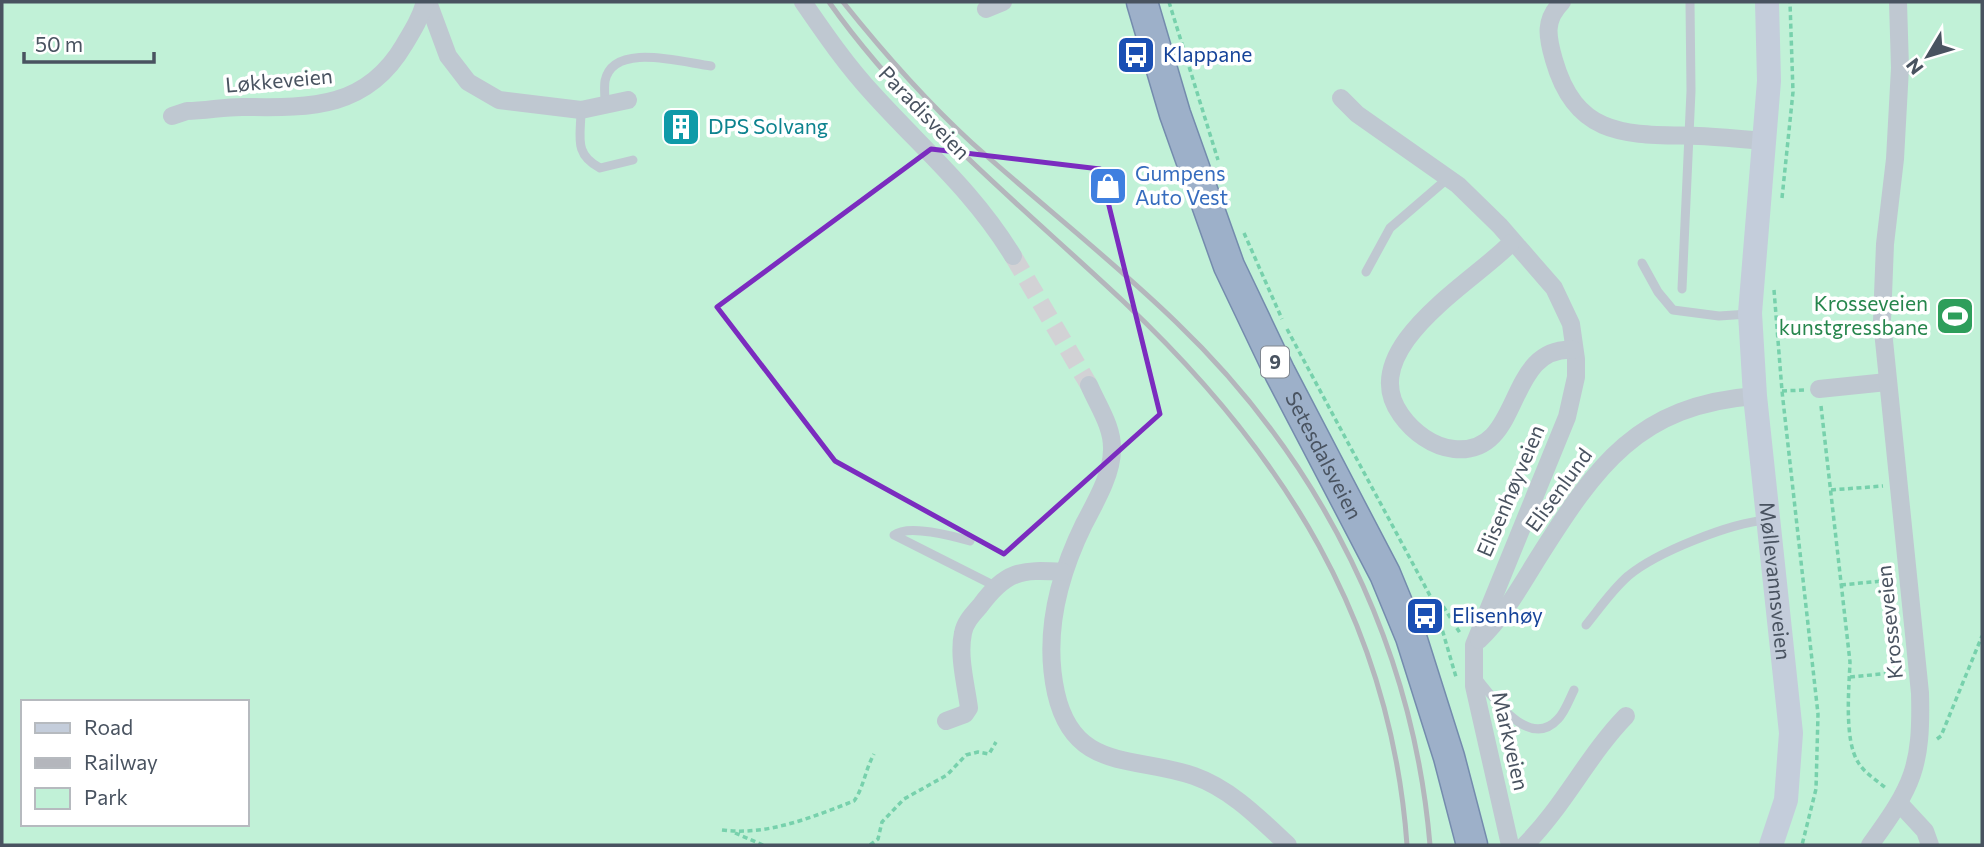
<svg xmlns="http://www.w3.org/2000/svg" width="1984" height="847" font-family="Commissioner,sans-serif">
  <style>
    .green { fill: #c1f1d7; fill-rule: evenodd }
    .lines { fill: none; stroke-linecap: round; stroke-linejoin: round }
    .minor-tunnel { stroke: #d2d2d5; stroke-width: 18; stroke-dasharray: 18 9; stroke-linecap: butt }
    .trunk-casing { stroke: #748bad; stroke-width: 33 }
    .path { stroke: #77d1ac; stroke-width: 3.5; stroke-dasharray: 5 3.5; stroke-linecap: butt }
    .service { stroke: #bfc8d1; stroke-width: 9 }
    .minor { stroke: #bfc8d1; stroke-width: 18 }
    .secondary { stroke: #c4cddb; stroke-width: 24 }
    .trunk { stroke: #9db0c9; stroke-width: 30 }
    .rail { stroke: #b4b6bc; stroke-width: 5 }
    .marked { fill: none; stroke: #7b2cbf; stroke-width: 5; stroke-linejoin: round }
    .labels { text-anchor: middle; stroke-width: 7; stroke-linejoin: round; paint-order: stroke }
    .shield { fill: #fff; stroke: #808790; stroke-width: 2 }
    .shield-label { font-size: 19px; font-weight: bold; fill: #495360 }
    .transit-label { font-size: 21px; fill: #164399; stroke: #fff; text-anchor: start }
    .street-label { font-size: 21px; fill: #495360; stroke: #fff }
    .culture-label { font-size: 21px; fill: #0d838f; stroke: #fff; text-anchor: start }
    .shop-label { font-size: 21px; fill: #366cbe; stroke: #fff; text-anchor: start }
    .leisure-label { font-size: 21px; fill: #27864d; stroke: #fff; text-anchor: end }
  </style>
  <rect width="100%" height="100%" fill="#f4f2f2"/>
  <path class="green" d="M2,2H1982V845H2ZM23,702H247V824H23Z"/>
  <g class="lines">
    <path class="minor-tunnel" d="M1013,256L1089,385"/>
    <defs>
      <g id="trunk">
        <path id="s2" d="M1142,2L1175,114L1229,266L1280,373L1385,574L1411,637L1449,757L1472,845"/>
      </g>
    </defs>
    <use href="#trunk" class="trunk-casing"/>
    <g class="path">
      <path d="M1169,2L1218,160"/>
      <path d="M1782,198L1793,92L1790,2"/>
      <path d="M1244,233L1282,319"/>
      <path d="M1774,290L1782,391L1818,714L1816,789L1802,845"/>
      <path d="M1287,329L1435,605L1456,677"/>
      <path d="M1782,391L1804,390"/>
      <path d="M1821,406L1850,662C1849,688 1844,740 1858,762C1864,773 1878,781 1887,789"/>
      <path d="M1831,490L1883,486"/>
      <path d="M1841,585L1892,580"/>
      <path d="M1435,605L1443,606L1460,633"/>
      <path d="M1850,677L1902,672"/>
      <path d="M1937,739L1941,736L1982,636"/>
      <path d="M722,830C768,836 812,817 854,801C864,787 865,770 874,754"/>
      <path d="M735,833L763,845"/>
      <path d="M870,845L878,839L882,822L904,799L947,775L966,755L978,752L989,754L996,742"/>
    </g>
    <g class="service">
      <path d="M605,103C605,97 604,88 605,81C613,41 684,63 711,66"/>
      <path d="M581,110C581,136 573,154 600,168L633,160"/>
      <path d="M1642,263L1658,292L1673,310L1719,316L1749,314"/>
      <path d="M1366,272L1390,228L1447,179"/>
      <path d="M1682,289L1691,91L1690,2"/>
      <path d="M970,541C953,536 908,524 894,535L995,586"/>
      <path d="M1586,625C1599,609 1612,590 1628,576C1657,552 1730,523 1767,520"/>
      <path d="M1476,677C1493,697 1529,751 1558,719C1565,712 1569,700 1574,690"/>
      <path d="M1504,709L1512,764"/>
    </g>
    <g class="minor">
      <path d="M428,2L448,56L468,82L499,100L581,110L628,100"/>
      <path d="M803,2C825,34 847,66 874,95C924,150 974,192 1013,256"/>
      <path d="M1562,2C1544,20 1547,36 1554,60C1577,141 1631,134 1699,136C1720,137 1742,139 1763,141"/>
      <path d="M986,9L1003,2"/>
      <path d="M1341,98L1357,114L1458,185L1500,226L1554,288L1571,324L1576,359V377L1567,417L1474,645V686L1510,845"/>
      <path d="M172,116L187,111C207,111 227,106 246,107C312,108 367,108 404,45C413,30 420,19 425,2"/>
      <path d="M1511,243C1475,281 1353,349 1401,415C1413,432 1433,447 1454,449C1525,456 1503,345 1574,350"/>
      <path d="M1089,385C1098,406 1113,427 1112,450C1112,474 1095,503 1084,524C1058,577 1043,634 1056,693C1074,773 1135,755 1194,776C1231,789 1260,819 1288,845"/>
      <path d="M1819,389L1887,382"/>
      <path d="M1479,640C1504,616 1520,587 1538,558C1596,466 1638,405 1755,396"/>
      <path d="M946,721L965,714L969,708C966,685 958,656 963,633C965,622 973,614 980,606C1006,571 1020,569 1063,572"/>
      <path d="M1900,804L1925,831L1930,845"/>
      <path d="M1525,845C1564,806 1588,755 1626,716"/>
      <path d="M1870,845C1913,786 1922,767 1920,693L1882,321L1885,244L1895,159L1900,68L1898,2"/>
    </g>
    <path class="secondary" id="s1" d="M1767,2L1769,81L1750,313L1755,396L1791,733L1786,800L1771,845"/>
    <use href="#trunk" class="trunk"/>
    <g class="rail">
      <path d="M829,2C910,117 1022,206 1124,302C1283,452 1391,622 1407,845"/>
      <path d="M843,2C883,52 925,100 972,143C1039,203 1111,259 1176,322C1321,461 1413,644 1430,845"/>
    </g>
  </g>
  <path class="marked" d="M931,149L1100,169L1160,414L1004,554L835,461L717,307Z"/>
  <defs>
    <symbol id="bus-square" viewBox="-11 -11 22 22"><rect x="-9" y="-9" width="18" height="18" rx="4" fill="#1a4fb4" stroke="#fff"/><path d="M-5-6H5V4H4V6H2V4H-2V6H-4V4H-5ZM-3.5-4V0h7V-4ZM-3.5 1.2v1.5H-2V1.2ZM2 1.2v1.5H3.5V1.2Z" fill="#fff"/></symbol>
    <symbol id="building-square" viewBox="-11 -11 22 22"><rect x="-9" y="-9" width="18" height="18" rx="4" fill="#0f9aa8" stroke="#fff"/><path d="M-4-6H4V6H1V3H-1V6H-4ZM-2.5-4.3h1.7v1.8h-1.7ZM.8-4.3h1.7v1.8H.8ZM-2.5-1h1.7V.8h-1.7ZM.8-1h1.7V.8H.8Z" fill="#fff"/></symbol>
    <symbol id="shop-square" viewBox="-11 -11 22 22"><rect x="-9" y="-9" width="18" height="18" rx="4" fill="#3f7fe0" stroke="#fff"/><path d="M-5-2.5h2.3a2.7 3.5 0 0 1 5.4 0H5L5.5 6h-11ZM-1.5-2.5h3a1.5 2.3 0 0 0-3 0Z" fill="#fff"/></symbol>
    <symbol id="stadium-square" viewBox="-11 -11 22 22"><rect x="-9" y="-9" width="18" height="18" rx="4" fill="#2e9e5b" stroke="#fff"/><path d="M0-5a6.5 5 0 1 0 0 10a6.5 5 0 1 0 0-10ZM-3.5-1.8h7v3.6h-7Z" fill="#fff"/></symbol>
  </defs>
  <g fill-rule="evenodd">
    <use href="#bus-square" x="1114" y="33" width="44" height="44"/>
    <use href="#building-square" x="659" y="105" width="44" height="44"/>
    <use href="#shop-square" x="1086" y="164" width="44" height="44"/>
    <use href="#stadium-square" x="1933" y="294" width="44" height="44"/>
    <use href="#bus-square" x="1403" y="594" width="44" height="44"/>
  </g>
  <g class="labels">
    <rect class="shield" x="1261" y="346.5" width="28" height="31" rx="5"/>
    <g class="shield-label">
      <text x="1275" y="369">9</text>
    </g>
    <g class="transit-label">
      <text x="1163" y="62">Klappane</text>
      <text x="1452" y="623">Elisenhøy</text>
    </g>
    <g class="street-label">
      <text transform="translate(279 81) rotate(-5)" y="7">Løkkeveien</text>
      <text transform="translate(924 113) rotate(46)" y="7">Paradisveien</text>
      <text dy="7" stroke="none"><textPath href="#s2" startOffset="490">Setesdalsveien</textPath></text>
      <text transform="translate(1559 490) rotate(-54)" y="7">Elisenlund</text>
      <text transform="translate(1511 491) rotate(-67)" y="7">Elisenhøyveien</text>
      <text dy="7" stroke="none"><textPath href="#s1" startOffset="581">Møllevannsveien</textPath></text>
      <text transform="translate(1890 622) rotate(-96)" y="7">Krosseveien</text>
      <text transform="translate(1510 741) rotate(77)" y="7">Markveien</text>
    </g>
    <g class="culture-label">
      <text x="708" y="134">DPS Solvang</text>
    </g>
    <g class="shop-label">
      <text x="1135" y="181">Gumpens<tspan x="1135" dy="24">Auto Vest</tspan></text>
    </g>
    <g class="leisure-label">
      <text x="1928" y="311">Krosseveien<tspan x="1928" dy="24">kunstgressbane</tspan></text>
    </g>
  </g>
  <rect width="1984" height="847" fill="none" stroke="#495360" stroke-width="7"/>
  <rect x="21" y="700" width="228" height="126" fill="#ffffff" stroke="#b6babf" stroke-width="2"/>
  <rect x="35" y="723" width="35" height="10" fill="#c4cddb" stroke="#b6babf" stroke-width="2"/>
  <text x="84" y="735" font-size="21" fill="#495360">Road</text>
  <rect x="35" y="758" width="35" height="10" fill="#b4b6bc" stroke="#b6babf" stroke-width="2"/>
  <text x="84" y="770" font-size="21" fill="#495360">Railway</text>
  <rect x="35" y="788" width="35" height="21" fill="#c1f1d7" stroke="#b6babf" stroke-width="2"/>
  <text x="84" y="805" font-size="21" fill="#495360">Park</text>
  <g transform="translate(1928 56) rotate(232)" stroke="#ffffff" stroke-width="5" paint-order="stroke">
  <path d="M0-5L12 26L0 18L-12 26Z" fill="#495360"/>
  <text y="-10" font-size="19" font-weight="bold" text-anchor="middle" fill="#495360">N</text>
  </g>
  <path d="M24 52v10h130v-10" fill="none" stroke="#495360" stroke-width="3.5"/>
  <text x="35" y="52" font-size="21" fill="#495360" stroke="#ffffff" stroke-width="5" paint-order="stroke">50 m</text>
</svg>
